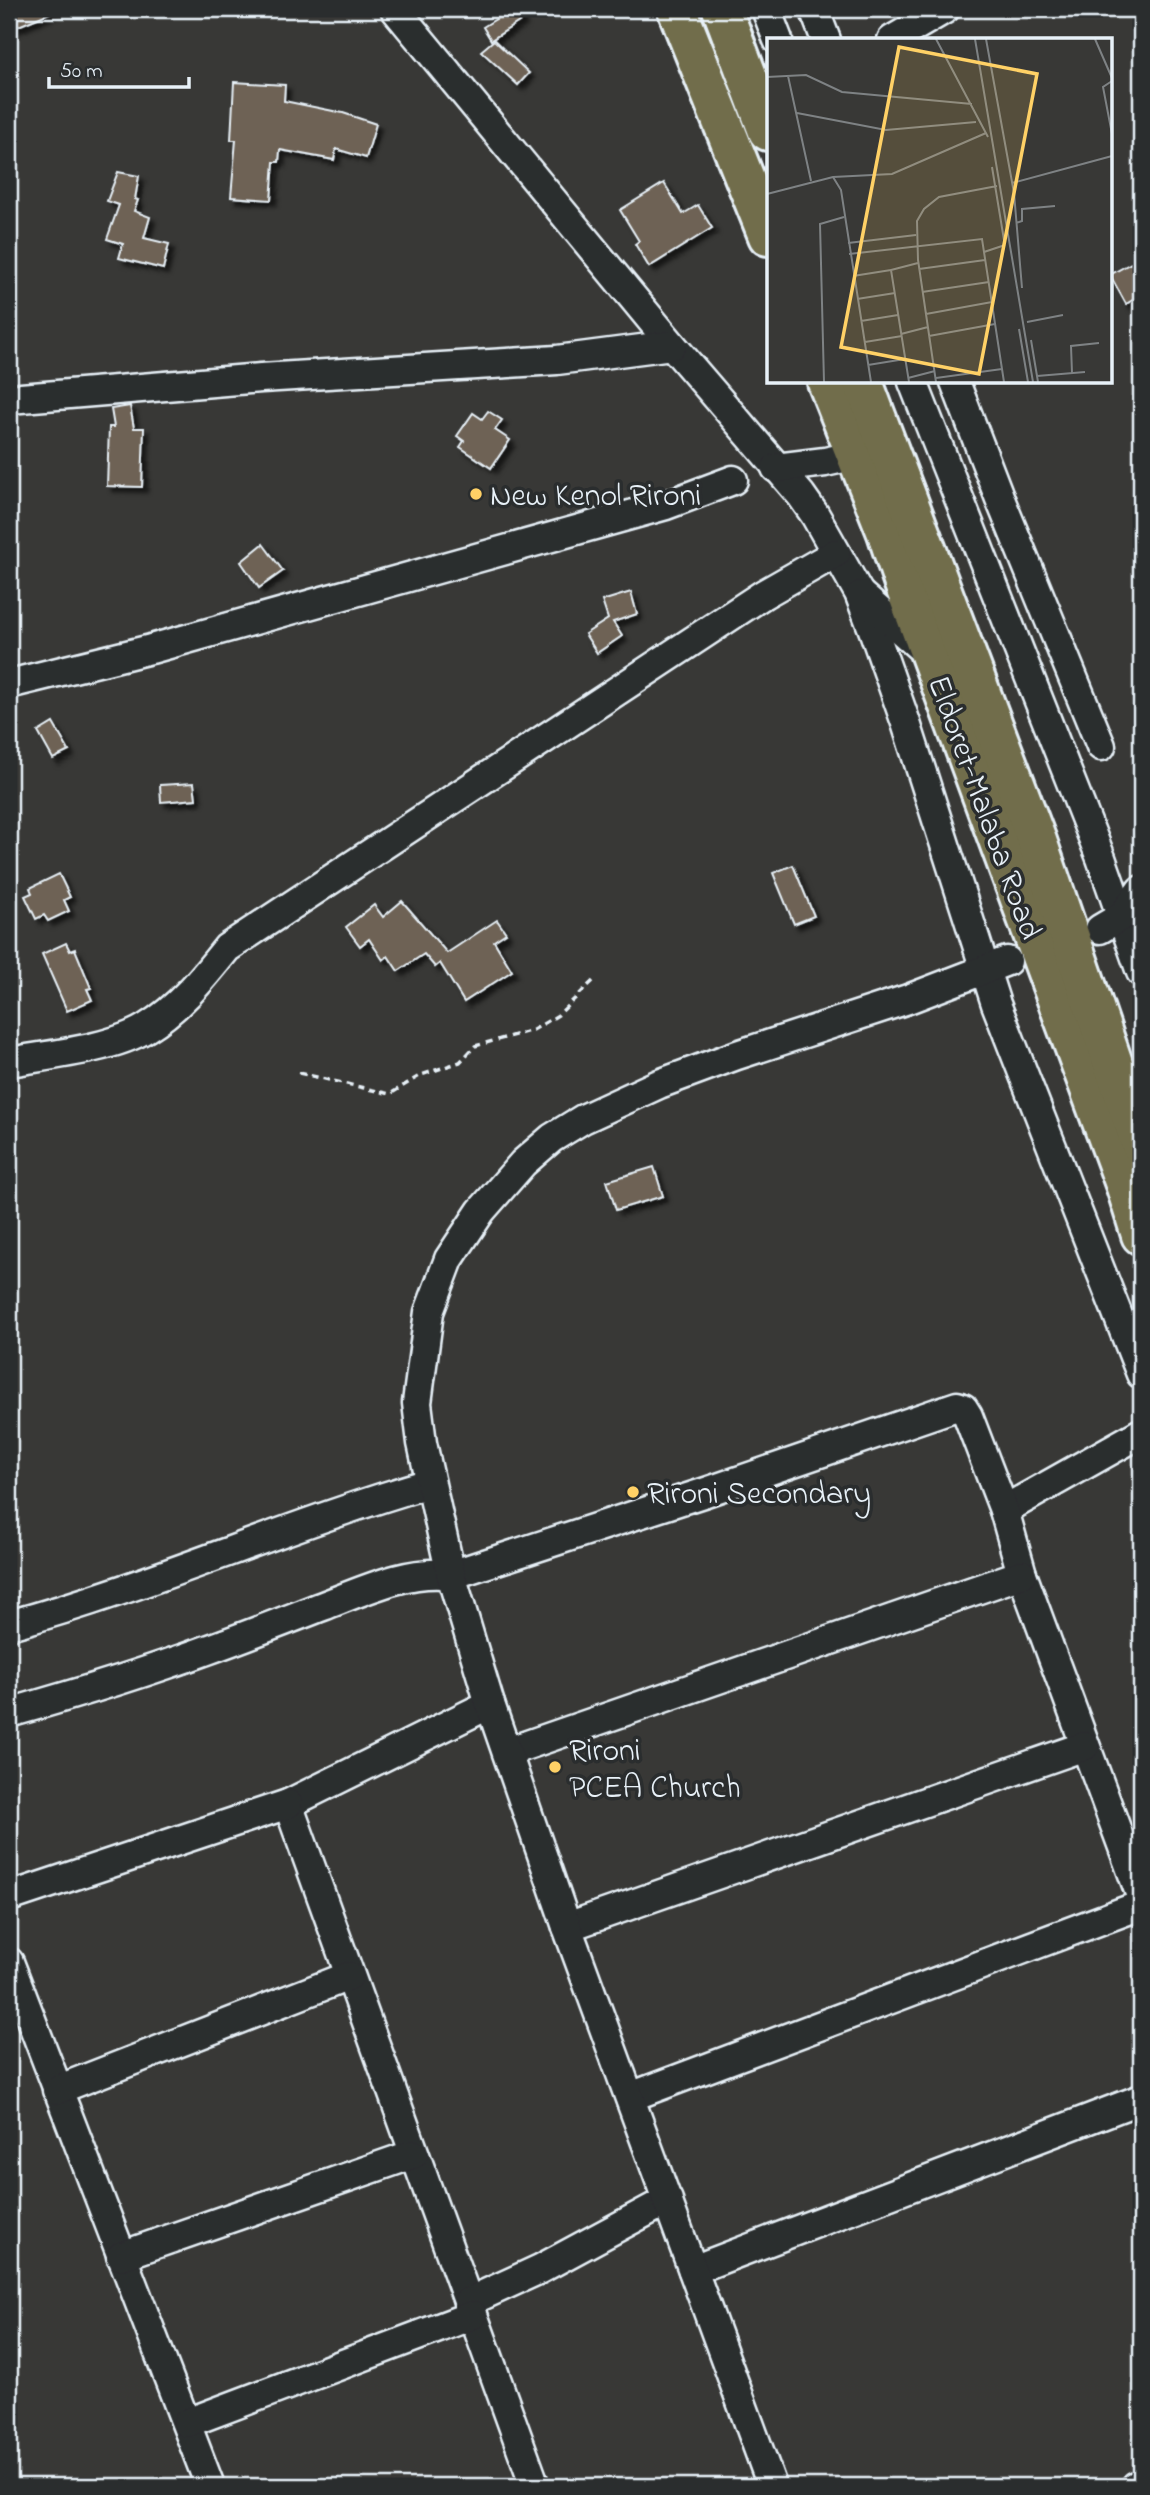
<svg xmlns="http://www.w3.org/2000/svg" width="1150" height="2495" font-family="'Indie Flower',sans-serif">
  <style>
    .building { fill: #6e6254; stroke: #e8f1f8; stroke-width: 2; filter: url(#shadow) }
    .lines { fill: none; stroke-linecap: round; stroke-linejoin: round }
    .minor-casing { stroke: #e8f1f8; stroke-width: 33 }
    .highway-casing { stroke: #e8f1f8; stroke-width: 44 }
    .path { stroke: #e8f1f8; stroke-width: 3.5; stroke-dasharray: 7 5; stroke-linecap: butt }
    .minor { stroke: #2a2d2e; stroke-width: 28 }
    .highway { stroke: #716d4b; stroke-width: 38 }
    .poi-dot { fill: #ffd166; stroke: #2a2d2e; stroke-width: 2.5 }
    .labels { text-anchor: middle; stroke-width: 7; stroke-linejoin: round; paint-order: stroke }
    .poi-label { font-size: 32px; fill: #e8f1f8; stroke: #2a2d2e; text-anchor: start }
    .street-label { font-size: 32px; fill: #e8f1f8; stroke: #2a2d2e }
    .inset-road { fill: none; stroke: #7e8284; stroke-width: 2 }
    .view { fill: #ffd166; fill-opacity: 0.15; stroke: #ffd166; stroke-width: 3.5 }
    .inset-edge { fill: none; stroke: #e8f1f8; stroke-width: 3.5 }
  </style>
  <defs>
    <filter id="shadow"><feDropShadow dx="5" dy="5" stdDeviation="2" flood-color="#0009"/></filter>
  </defs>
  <rect width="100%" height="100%" fill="#383836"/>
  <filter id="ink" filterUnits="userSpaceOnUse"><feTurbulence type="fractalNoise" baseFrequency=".0143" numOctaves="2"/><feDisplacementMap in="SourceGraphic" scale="14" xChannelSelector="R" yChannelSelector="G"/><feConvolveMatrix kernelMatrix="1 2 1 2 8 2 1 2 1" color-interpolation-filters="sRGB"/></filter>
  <g filter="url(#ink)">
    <g class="building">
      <path d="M9,9H59L9,30Z"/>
      <path d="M512,9H515L522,20L491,40L483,27Z"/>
      <path d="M494,40L529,73L518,85L481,51Z"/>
      <path d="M234,82L285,85L284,101L343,113L376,124L366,158L336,149L334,160L280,150L279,162H274L271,200L231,197L236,140H231Z"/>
      <path d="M118,172L139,176L135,199L138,200L134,211L150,217L144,238L169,244L163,269L119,258L123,244L107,239L119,205L107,201Z"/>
      <path d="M664,183L683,214L698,205L712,228L649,267L635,244L639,241L620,210Z"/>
      <path d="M1131,263L1141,280V295L1126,304L1110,275Z"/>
      <path d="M130,406L134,428H144L142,487L107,486L109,427H114L111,409Z"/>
      <path d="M488,411L502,420L495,430L510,440L491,468L460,447L464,441L457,436L473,413L482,419Z"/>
      <path d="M263,544L283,571L259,588L241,562Z"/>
      <path d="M631,592L637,614L613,622L622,636L597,653L585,634L608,619L602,601Z"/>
      <path d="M53,723L69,751L53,759L38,732Z"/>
      <path d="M194,783L196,799L161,802L160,785Z"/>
      <path d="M793,865L814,916L794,924L773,873Z"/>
      <path d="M59,874L70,897L64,900L69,911L48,921L44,915L36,919L25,896L32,893L30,888Z"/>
      <path d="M402,901L447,953L497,920L506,933L494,941L512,971L464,1002L440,963L435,967L424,954L398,971L388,956L383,960L369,939L360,946L346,927L374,905L383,917Z"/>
      <path d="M66,943L70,951L75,949L91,988L87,989L92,1000L67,1011L42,954Z"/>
      <path d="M654,1167L663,1196L616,1210L607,1181Z"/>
    </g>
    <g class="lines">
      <defs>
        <g id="minor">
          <path d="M395,9L672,345L801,495L815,515L859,593L874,632L906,723L996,1004L1141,1374"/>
          <path d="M766,9L778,40"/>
          <path d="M814,9L826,40"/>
          <path d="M892,40L945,9"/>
          <path d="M913,382L1101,858L1141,972"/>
          <path d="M955,382L1002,504L1101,746"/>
          <path d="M9,399L261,378L557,360L672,345"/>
          <path d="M776,468L825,462L857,455"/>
          <path d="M861,595L928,654"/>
          <path d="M9,684L151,649L666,505L733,480"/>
          <path d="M1100,929L1122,916L1141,890"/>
          <path d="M9,1062C48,1055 112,1049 146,1028C179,1008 203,978 227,948L764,594L836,553"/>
          <path d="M1004,1510L1141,1433"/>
          <path d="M9,1625C152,1586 288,1524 430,1483"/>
          <path d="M490,1704L288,1804L535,2486"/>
          <path d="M9,1713C76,1694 142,1674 207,1650C246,1636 284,1621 323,1606C360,1592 410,1568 451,1575L706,1492L957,1406L963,1408L968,1416L1004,1510L1022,1574L1141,1896"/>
          <path d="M507,1752L1022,1574"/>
          <path d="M9,1897L288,1804"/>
          <path d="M567,1927L1085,1746"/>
          <path d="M9,1962L210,2486"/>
          <path d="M57,2090L349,1976"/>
          <path d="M630,2097L1141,1905"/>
          <path d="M121,2256L414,2154"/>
          <path d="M693,2270L1141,2099"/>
          <path d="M468,2302L540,2269L668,2200"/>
          <path d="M187,2423L473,2315"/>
          <path d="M772,2486L567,1927L490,1704L451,1575L422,1443L417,1403L429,1312L449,1259L481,1211L523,1163L552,1138L583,1119L659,1084L737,1055L908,999L1007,961"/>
          <path d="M1136,2486L1141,2485"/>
        </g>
        <g id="highway">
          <path d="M677,9L768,236"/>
          <path d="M722,9L768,131"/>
          <path d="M827,382L887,533L904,584L1126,1187L1141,1235"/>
          <path d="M863,382L1037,841L1141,1145"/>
        </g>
      </defs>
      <use href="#minor" class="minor-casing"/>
      <use href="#highway" class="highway-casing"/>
      <path class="path" d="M299,1073L390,1094L421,1075L460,1062L475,1046L533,1030L558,1015L594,980"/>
      <use href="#minor" class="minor"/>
      <use href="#highway" class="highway"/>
    </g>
  </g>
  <g class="poi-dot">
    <circle cx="476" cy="494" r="7"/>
    <circle cx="633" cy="1492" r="7"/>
    <circle cx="555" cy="1767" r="7"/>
  </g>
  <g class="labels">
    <g class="poi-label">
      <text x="490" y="505">New Kenol Rironi</text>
      <text x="647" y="1503">Rironi Secondary</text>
      <text x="569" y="1760">Rironi<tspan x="569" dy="37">PCEA Church</tspan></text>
    </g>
    <g class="street-label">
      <text transform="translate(986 807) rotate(70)" y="11">Eldoret-Malaba Road</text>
    </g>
  </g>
  <g transform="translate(767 38)">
    <rect width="345" height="345" fill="#383836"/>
    <path class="inset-road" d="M169,1L221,99M208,1L266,344M219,1L247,155L255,250M328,1L345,40M21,38L44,143M0,39L39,37L75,54L205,66M345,43L336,49L345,96M30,75L119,92L209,84M225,129L237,202M66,139L74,152L104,344M245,145L345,118M0,156L66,139L125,136L219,95M249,185L255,183V171L288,168M81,205L149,197M217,214L238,207M82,216L215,201L237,344M152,231L218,222M86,238L124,232M155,254L222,244M90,261L128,255M159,276L225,264M94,283L131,277M260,284L296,277M252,291L261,344M134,296L161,289M162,298L228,286M264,302L271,344M98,304L135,298M101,327L138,321M305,335L304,308L332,305M270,338L318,334M141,340L168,333M169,340L235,331M57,344L53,186L77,179M142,344L124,232L151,225M169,344L151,222L150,183L157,171L172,159L230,148"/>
    <path class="view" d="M132,9L270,36L212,336L74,309Z"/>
    <rect width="345" height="345" class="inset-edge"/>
  </g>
  <rect width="1150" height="2495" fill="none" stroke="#2a2d2e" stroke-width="35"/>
  <rect x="18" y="18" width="1115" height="2460" fill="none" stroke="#e8f1f8" stroke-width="2.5" filter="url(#ink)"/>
  <path d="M49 77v10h140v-10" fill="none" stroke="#e8f1f8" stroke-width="3.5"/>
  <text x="60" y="77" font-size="21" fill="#e8f1f8" stroke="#2a2d2e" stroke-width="5" paint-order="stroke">50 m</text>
</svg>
